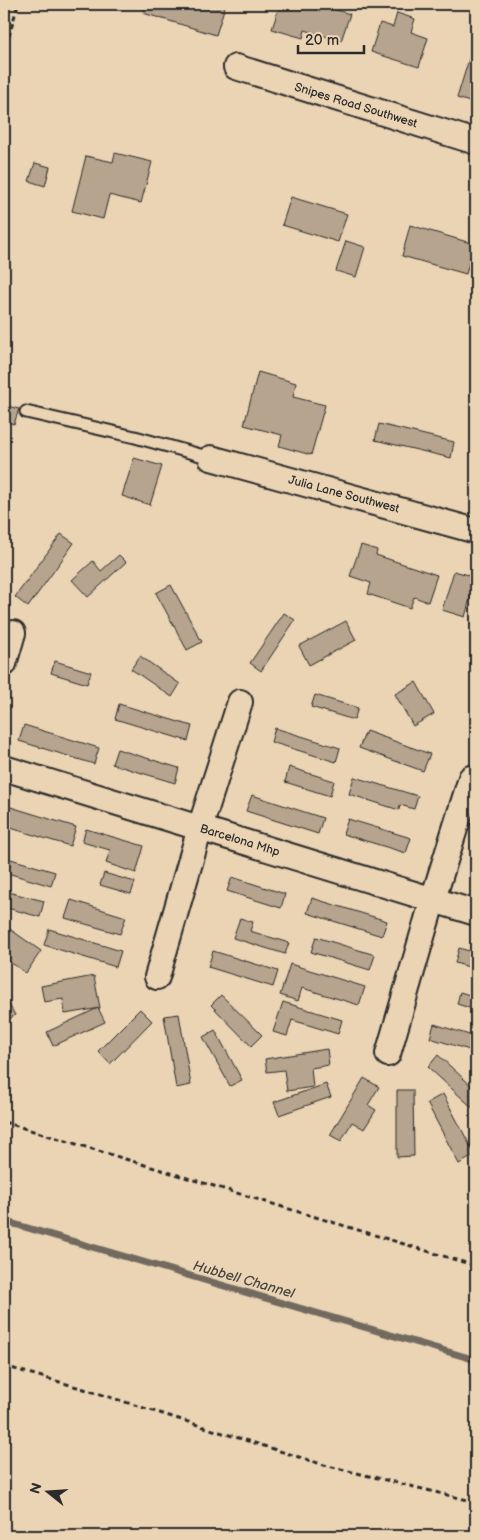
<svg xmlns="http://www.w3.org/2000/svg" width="480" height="1540" font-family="'Balsamiq Sans',sans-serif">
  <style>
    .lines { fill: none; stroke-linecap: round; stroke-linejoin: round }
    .stream { stroke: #72695e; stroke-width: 7 }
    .building { fill: #b6a48e; stroke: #2b2b2b }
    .service-casing { stroke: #2b2b2b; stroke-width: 15 }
    .minor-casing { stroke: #2b2b2b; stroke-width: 28 }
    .path { stroke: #2b2b2b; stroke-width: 3; stroke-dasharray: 5 4; stroke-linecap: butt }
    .service { stroke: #ebd4b4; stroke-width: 11 }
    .minor { stroke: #ebd4b4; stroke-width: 24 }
    .labels { text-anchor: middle; stroke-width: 4; stroke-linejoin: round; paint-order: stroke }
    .street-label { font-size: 12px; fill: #2b2b2b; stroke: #ebd4b4 }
    .water-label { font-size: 14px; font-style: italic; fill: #484540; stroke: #ebd4b4 }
  </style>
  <rect width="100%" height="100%" fill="#ebd4b4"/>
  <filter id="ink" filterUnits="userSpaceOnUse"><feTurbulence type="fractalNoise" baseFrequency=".02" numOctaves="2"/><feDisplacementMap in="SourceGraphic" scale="10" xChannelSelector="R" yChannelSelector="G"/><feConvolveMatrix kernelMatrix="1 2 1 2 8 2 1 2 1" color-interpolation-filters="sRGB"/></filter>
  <g filter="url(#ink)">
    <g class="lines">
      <path class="stream" d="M4,1221L476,1360"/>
    </g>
    <g class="building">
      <path d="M146,4H218L225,6L216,35L143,13Z"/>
      <path d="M280,4H315L350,14L341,41L305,30L303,38L272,29Z"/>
      <path d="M397,13L415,19L411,32L428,38L419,67L371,52L380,23L393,27Z"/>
      <path d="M476,36V104L457,98Z"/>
      <path d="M115,153L152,162L141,203L109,195L103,219L72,211L86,156L113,162Z"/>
      <path d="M35,163L50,167L45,186L29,181Z"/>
      <path d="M291,197L347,214L338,242L282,225Z"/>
      <path d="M410,225L474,244L466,274L402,256Z"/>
      <path d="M346,241L365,247L356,277L336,271Z"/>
      <path d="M258,372L296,383L293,397L325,405L311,455L279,446L282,435L244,425Z"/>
      <path d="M4,405L19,409L14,424L4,421Z"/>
      <path d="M379,424L454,442L451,458L375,440Z"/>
      <path d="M134,458L162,466L150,505L122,496Z"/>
      <path d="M4,519H6L5,586H4Z"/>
      <path d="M61,534L74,543L28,607L15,597Z"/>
      <path d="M361,545L377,550L376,555L437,575L428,602L414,597L410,608L368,594L371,583L350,576Z"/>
      <path d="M119,555L126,562L88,597L72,580L93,561L101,571Z"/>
      <path d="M454,571L476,577L465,617L442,610Z"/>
      <path d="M171,585L202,642L187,650L156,593Z"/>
      <path d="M284,613L295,620L261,671L250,663Z"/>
      <path d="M346,621L356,640L309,665L299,646Z"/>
      <path d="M140,656L180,684L172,697L131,669Z"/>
      <path d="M55,661L91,672L87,684L51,673Z"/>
      <path d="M416,682L434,714L413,726L395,694Z"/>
      <path d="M315,695L358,708L354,720L311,707Z"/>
      <path d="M119,704L192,726L188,741L115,719Z"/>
      <path d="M24,725L99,748L94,764L19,741Z"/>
      <path d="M275,728L340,748L336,762L271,742Z"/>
      <path d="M366,731L430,754L423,771L359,748Z"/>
      <path d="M117,749L179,768L175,783L112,764Z"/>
      <path d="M289,767L334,781L330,796L285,782Z"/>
      <path d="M354,777L418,796L414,809L400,805L399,810L349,794Z"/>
      <path d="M252,795L323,818L318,834L246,811Z"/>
      <path d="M4,805L76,827L70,846L4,826Z"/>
      <path d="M348,819L411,838L406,853L343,834Z"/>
      <path d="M86,829L144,846L136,873L106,863L110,850L82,842Z"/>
      <path d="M4,857L55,872L51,886L4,872Z"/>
      <path d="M104,873L135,882L131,894L100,885Z"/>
      <path d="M232,877L285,894L281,908L227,891Z"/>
      <path d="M4,891L44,901L40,917L4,907Z"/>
      <path d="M312,898L387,921L382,936L307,913Z"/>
      <path d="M71,900L126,917L120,934L65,918Z"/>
      <path d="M240,918L253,922L250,931L289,943L285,954L233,938Z"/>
      <path d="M4,925L41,951L26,973L4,958Z"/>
      <path d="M49,929L121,951L116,967L44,945Z"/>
      <path d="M316,937L375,955L370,970L311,952Z"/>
      <path d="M459,948L476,953V969L455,963Z"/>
      <path d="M213,951L278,971L273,987L208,967Z"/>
      <path d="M290,964L365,987L359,1005L302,988L298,1001L280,995Z"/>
      <path d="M94,976L100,1008L65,1014L63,999L44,1002L41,986Z"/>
      <path d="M460,992L476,997V1010L457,1004Z"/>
      <path d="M221,995L262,1035L251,1046L211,1005Z"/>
      <path d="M4,996L15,1015L5,1022L4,1021Z"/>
      <path d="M283,1002L342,1020L338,1034L292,1020L287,1036L273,1032Z"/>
      <path d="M98,1008L105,1022L53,1046L47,1032Z"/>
      <path d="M140,1009L152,1021L110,1064L98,1051Z"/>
      <path d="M179,1014L191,1085L176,1088L164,1016Z"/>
      <path d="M434,1024L476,1037V1052L430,1038Z"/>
      <path d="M215,1030L242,1080L230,1086L203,1037Z"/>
      <path d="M327,1049L329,1065L311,1068L313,1087L287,1091L284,1070L267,1072L265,1059Z"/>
      <path d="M438,1055L476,1090V1111L428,1067Z"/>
      <path d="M364,1078L379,1087L368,1105L376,1110L364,1129L352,1122L341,1141L330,1135Z"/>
      <path d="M326,1084L331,1097L279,1115L274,1102Z"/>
      <path d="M397,1090H413L414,1156L397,1157Z"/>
      <path d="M443,1094L475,1155L459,1164L427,1103Z"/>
    </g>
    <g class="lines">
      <defs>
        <path id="service" d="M26,412L135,437L211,458"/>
        <g id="minor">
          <path d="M236,67L476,142"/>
          <path d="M211,458L476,531"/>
          <path d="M4,664L13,633"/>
          <path d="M4,768L476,913"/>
          <path d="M157,977L200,828L240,702"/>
          <path d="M388,1054L433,899L471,778"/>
        </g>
      </defs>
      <use href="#service" class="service-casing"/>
      <use href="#minor" class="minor-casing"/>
      <g class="path">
        <path d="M4,54L18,4"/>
        <path d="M4,1122L476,1266"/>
        <path d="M4,1366L84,1389L324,1465L476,1502"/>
      </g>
      <use href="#service" class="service"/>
      <use href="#minor" class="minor"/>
    </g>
  </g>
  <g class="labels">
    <g class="street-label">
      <text transform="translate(356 105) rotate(17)" y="4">Snipes Road Southwest</text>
      <text transform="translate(344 494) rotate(15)" y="4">Julia Lane Southwest</text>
      <text transform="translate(240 840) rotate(17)" y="4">Barcelona Mhp</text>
    </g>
    <g class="water-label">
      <text transform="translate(244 1279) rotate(16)" y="5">Hubbell Channel</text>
    </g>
  </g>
  <rect width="480" height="1540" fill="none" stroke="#ebd4b4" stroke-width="20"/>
  <rect x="10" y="10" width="460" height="1520" fill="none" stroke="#2b2b2b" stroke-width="2" filter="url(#ink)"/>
  <g transform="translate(48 1492) rotate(287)" stroke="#ebd4b4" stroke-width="4" paint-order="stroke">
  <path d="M0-4L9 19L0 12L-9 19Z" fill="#2b2b2b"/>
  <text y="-8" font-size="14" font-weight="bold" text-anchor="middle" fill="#2b2b2b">N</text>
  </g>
  <path d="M298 45v8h66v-8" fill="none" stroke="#2b2b2b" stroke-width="2.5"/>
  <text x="305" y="45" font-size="15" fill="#2b2b2b" stroke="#ebd4b4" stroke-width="4" paint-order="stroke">20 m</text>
</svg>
